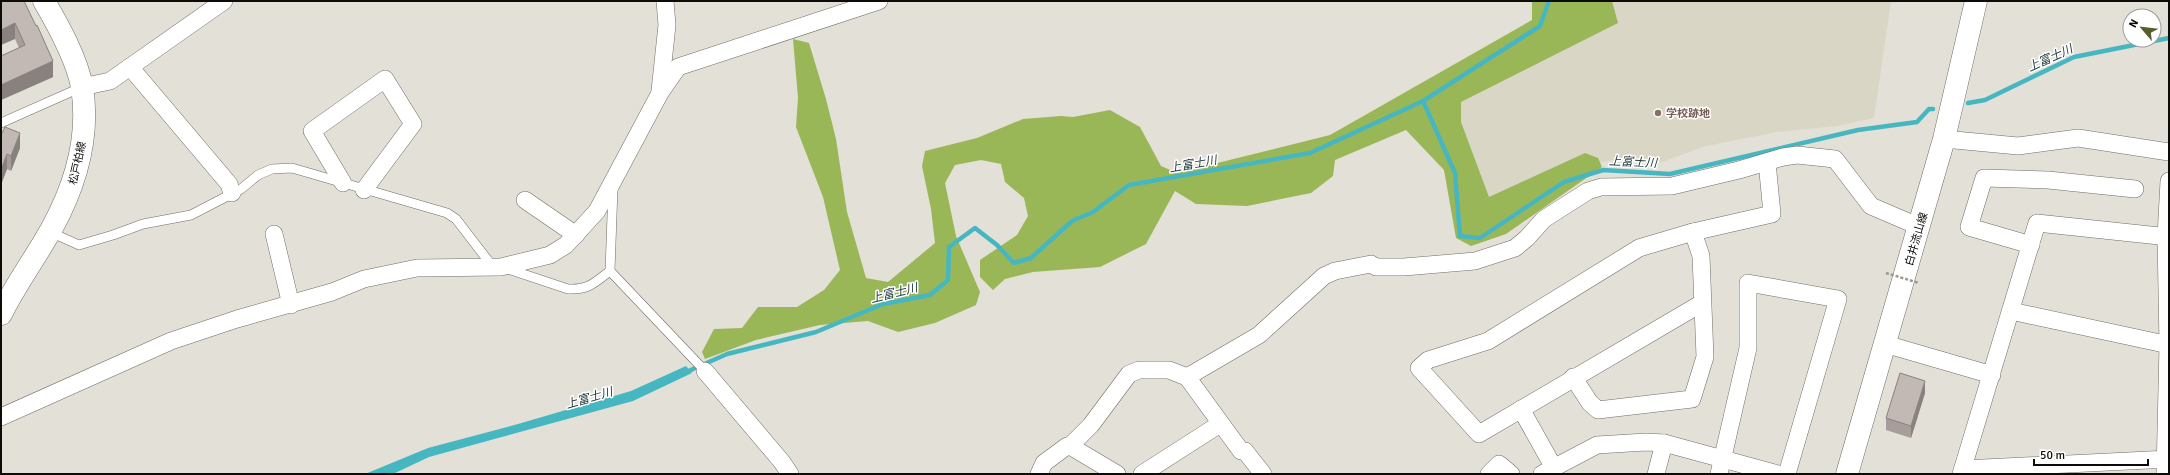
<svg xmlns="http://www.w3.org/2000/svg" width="2170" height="475" font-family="Signika,'Noto Sans JP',sans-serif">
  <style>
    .built { fill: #d9d6c5 }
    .forest { fill: #9ab758 }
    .water { fill: #46b7c1 }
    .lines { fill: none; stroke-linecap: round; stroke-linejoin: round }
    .stream { stroke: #46b7c1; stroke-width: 4.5 }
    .service-casing { stroke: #6f6e66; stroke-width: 10 }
    .minor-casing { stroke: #6f6e66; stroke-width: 18 }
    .secondary-casing { stroke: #6f6e66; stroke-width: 23 }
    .service { stroke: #fff; stroke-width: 9 }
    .minor { stroke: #fff; stroke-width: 17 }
    .secondary { stroke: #fff; stroke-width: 22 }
    .path-bridge { stroke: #9a9891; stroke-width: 2.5; stroke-dasharray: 3 2; stroke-linecap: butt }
    .wall { fill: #a79e9b }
    .shaded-wall { fill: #88817e }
    .building { fill: #c2b8b4; stroke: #88817e }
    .education-dot { fill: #8d6e63; stroke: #fff; stroke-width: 1.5 }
    .labels { text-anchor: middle; stroke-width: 3; stroke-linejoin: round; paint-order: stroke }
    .education-label { font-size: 11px; font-weight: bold; fill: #785e54; stroke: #fff; text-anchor: start }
    .street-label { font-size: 11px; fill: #0c0b08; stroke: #fff }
    .water-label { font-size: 12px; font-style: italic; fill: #223b3d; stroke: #fff }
  </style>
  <rect width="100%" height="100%" fill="#e2e0d7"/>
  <path class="built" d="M1572,1H1891L1874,118L1837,126L1777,132L1706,146L1662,162L1617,159L1587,165L1478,226L1439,107Z"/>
  <path class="forest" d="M1532,1H1612L1618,23L1461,102V122L1489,197L1585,153L1598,158L1602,167L1506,234L1471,246L1456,238L1444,170L1406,130L1335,160L1333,176L1311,193L1247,206L1196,204L1175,191L1146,244L1100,267L1033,272L1005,279L993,290L980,277V260L1017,235L1028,216L1024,198L1005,182L1001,164L981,160L955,165L945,183L956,236L980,292L976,305L935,323L898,332L868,321L820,325L756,340L705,359L702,352L714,329L742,328L758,307H797L824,290L840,270L823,197L796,127L798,98L793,39L809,43L826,99L836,139L847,212L866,278L888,282L935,243L931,209L922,166L925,151L977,138L1023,119L1061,116L1073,117L1110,110L1140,127L1161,166L1177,173L1330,135L1532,20Z"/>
  <path class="water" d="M686,366L692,373L633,401L429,457L393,474H365L428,448L518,424L631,391Z"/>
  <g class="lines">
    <g class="stream">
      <path d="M1423,101L1540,26L1549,1"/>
      <path d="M1968,103L1985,100L2074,57L2169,38"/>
      <path d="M684,373L727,354L816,332L883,304L930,295L948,280L949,247L975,228L997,245L1014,263L1031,258L1072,221L1093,212L1129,185L1310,153L1423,101L1455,173L1460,236L1480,238L1564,182L1603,170L1670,174L1858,130L1917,122L1929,109H1933"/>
    </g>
    <defs>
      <g id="service">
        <path d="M1,123L82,87"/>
        <path d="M613,188L610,271L705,371"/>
        <path d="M50,232L79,245L113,235L143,224L191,215L241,189L258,175L272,169L292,168L447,213L456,219L493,267"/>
        <path d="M505,268L568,289C589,290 594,283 610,271"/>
      </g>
      <g id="minor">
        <path d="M130,67L229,184L232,193"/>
        <path d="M82,87L110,81L224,1"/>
        <path d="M660,91L667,25L665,1"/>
        <path d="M1944,139L2018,146L2078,138L2169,152"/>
        <path d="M343,183L312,131L385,79L413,124L364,190"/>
        <path d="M525,200L576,235"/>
        <path d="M274,234L291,305"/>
        <path d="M2031,245L1969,227L1984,178L2048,180L2135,189"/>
        <path d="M1702,303L1479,434L1419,368L1428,360L1488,341L1639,248L1693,232L1772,214L1767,162"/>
        <path d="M2011,311L2169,345"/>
        <path d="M1885,344L1992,375"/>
        <path d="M705,371L782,462L790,474"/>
        <path d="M1187,377L1259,335L1324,276L1335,271L1371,264L1376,267H1404L1475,261L1515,248L1527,238L1544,219L1588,191L1601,187L1672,186L1739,170L1783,157L1797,155L1835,159L1871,206L1920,227"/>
        <path d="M1573,377L1590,403L1598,410L1692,399L1705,357L1701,256L1693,232"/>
        <path d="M1521,409L1554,468"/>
        <path d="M1,417L171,341L237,319L332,292L364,279L417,268L501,267L550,255L566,245L597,211L660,93L678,67L879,1"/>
        <path d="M1963,469L2169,459"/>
        <path d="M1039,474L1044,463L1067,446H1070"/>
        <path d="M1117,474L1070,446L1091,425L1129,374L1139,370H1169L1187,377L1241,451H1245L1263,474"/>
        <path d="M1142,474L1220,424"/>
        <path d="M1489,474L1499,464L1511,474"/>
        <path d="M1542,474L1597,445L1646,442L1664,443L1778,474"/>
        <path d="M1656,474L1664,443"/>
        <path d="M1719,474L1748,348V283L1838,299L1787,474"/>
        <path d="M1961,474L2037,223L2169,237"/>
        <path d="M2165,474L2168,345L2166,237L2169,181"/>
      </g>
      <g id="secondary">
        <path d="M1,314C16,284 36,257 52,228C76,184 90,137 82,87C77,59 58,25 44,1"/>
        <path d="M1847,474L1944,139L1976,1"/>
      </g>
    </defs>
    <use href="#service" class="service-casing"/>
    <use href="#minor" class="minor-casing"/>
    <use href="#secondary" class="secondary-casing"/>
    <use href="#service" class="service"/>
    <use href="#minor" class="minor"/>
    <use href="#secondary" class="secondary"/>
    <path class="path-bridge" d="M1886,273L1919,283"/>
  </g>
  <g class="wall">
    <path d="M1,1L53,77L1,100V56L19,48L15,39Z"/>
    <path d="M1,132L20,148L11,171L7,169L2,182H1Z"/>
    <path d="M1925,393L1911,438L1886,430V418Z"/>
  </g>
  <g class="shaded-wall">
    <path d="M15,23V39L1,45V30Z"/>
    <path d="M53,61V77L1,100V85Z"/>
    <path d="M20,133V148L11,171V156Z"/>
    <path d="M7,154V169L2,182V167Z"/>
    <path d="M1925,381V393L1911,438V426Z"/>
  </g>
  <g class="building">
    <path d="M1,1H24L36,26L37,25L53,61L1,85V56L25,45L15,23L1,30Z"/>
    <path d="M5,127L20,133L11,156L7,154L2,167H1V132L2,133Z"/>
    <path d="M1900,373L1925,381L1911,426L1886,418Z"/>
  </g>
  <circle class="education-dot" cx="1658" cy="113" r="4"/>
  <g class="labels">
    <g class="education-label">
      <text x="1666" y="117">学校跡地</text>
    </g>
    <g class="street-label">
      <text transform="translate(77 163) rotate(-77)" y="4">松戸柏線</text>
      <text transform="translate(1916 239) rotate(-74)" y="4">白井流山線</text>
    </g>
    <g class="water-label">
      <text transform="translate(2050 58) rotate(-24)" y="4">上富士川</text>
      <text transform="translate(1633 162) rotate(3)" y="4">上富士川</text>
      <text transform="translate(1193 164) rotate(-10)" y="4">上富士川</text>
      <text transform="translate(894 293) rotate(-14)" y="4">上富士川</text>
      <text transform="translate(589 398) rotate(-16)" y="4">上富士川</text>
    </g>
  </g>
  <rect width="2170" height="475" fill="none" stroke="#0c0b08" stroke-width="4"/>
  <g transform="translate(2142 28) rotate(298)"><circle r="19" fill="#ffffff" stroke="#9e9d9c"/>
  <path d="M0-3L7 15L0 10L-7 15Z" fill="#565e2c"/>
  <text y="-6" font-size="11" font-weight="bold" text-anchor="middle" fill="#0c0b08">N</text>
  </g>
  <path d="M2034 459v6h114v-6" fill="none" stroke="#0c0b08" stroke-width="2"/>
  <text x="2040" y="459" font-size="12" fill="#0c0b08" stroke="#ffffff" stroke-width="3" paint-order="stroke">50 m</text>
</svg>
